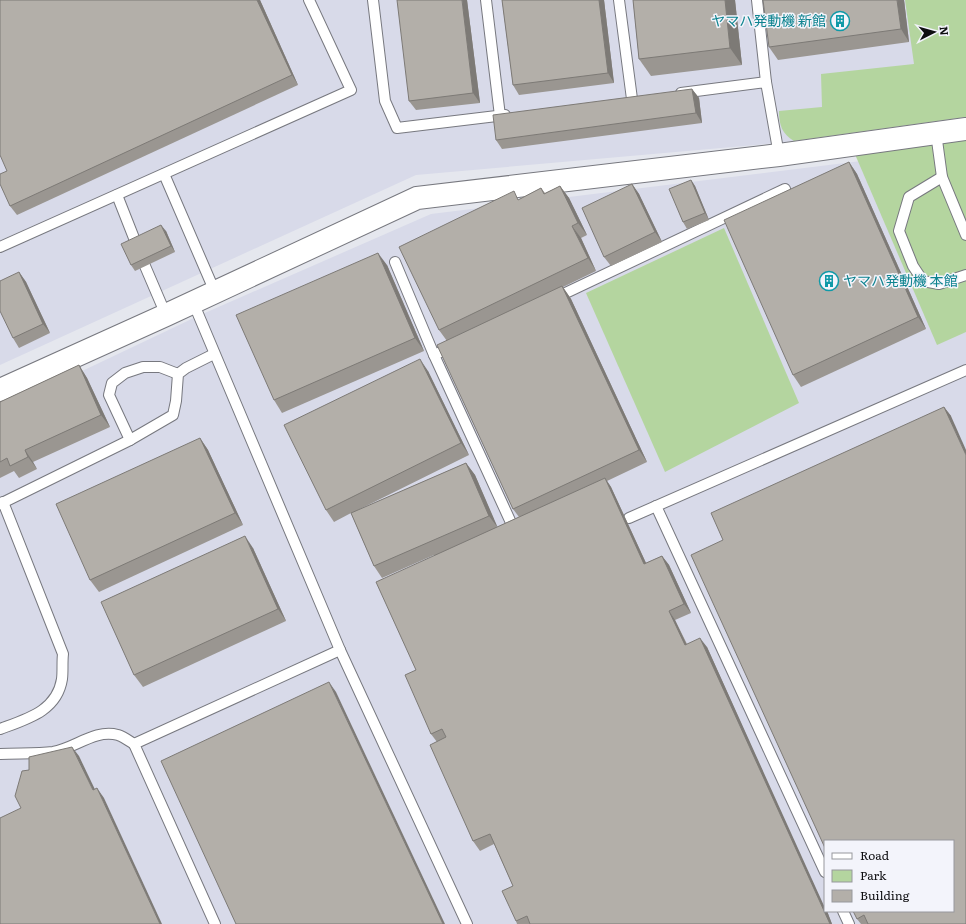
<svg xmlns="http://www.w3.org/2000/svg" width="966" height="924" font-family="Literata,'Noto Sans JP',serif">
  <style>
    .built { fill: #d8dae9; fill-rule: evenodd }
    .green { fill: #b4d59f }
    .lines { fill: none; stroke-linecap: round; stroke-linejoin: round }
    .service-casing { stroke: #77787f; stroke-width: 12 }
    .tertiary-casing { stroke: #77787f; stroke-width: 24 }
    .service { stroke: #fff; stroke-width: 10 }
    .tertiary { stroke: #fff; stroke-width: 22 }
    .wall { fill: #9a9691 }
    .shaded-wall { fill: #7d7a76 }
    .building { fill: #b3afa9; stroke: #7d7a76 }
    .labels { text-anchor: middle; stroke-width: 3; stroke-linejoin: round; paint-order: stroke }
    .culture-label { font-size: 14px; fill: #0d838f; stroke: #f3f4fb; text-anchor: end }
  </style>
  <rect width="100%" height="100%" fill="#e5e7ee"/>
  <g class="built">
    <path d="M0,0H966V117L777,143L416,175L0,365Z"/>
    <path d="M966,148V924H0V410L198,316L431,214ZM825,841H953V911H825Z"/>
  </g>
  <g class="green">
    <path d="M905,0H966V117L794,141C782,134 779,125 779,111L822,107L821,74L914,64Z"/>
    <path d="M966,139V332L937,345L851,145Z"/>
    <path d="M724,228L799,403L665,472L586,293Z"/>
  </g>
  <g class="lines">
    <defs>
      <g id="service">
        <path d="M373,0L385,101L397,128L505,115"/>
        <path d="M486,0L500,116"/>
        <path d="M619,0L632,99"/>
        <path d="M757,0L766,82"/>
        <path d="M681,93L766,82L779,155"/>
        <path d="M936,133L942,177L966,235"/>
        <path d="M164,174L215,292"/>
        <path d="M942,177L909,197L899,231L913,266L923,281L939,284L966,275"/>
        <path d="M117,195L145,266L166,315"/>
        <path d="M0,247L351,90L309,0"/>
        <path d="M395,262L434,355L513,527"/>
        <path d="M555,298L785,189"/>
        <path d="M193,302L340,650L467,924"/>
        <path d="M434,355L452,347"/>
        <path d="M130,440L109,395L112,383L125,373L143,367H160L178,374"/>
        <path d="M0,504L130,440L173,415L176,401L178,374L186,368L214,354"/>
        <path d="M656,506L825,872"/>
        <path d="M629,518L966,370"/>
        <path d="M0,729C27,719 57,711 62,679C63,671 62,662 63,654L3,502"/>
        <path d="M0,754C17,753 36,754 53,752C76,748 94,729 118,735C124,737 129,741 134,744"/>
        <path d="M843,911L849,924"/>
        <path d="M215,924L134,744L340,650"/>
      </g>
      <path id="tertiary" d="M0,390L166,315L417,198L779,155L966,129"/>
    </defs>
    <use href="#service" class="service-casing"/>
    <use href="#tertiary" class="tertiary-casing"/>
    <use href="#service" class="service"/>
    <use href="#tertiary" class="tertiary"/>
  </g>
  <g class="wall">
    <path d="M0,0H260L298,85L17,215L10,206L7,171Z"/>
    <path d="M467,0L480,103L416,110L409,101Z"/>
    <path d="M502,0H604L614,83L519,95L513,85Z"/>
    <path d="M633,0H735L742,65L651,76L639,59Z"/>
    <path d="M904,0L909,42L778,60L769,47Z"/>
    <path d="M692,89L699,98L702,123L502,149L496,140Z"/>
    <path d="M849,162L857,174L926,329L801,387L793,375Z"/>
    <path d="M691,180L695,186L709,220L687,229L683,222Z"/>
    <path d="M632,184L639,194L662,242L611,266L604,257Z"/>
    <path d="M560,186L569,198L587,235L581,238L596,271L563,287L571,299L647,462L607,481L611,487L646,563L662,556L669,565L691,613L675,620L687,644L707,647L825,911H827L832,924H517L516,921L513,886L494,844L480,851L473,841L437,742L431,734L416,670L434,555L382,578L374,566L351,513L334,522L326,510L428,371L469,455L356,511L466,463L475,475L497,527L519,517L513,509L447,341L439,330L520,199L541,188L545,193Z"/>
    <path d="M166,231L175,252L135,271L131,265Z"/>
    <path d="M387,265L424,351L282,413L274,400Z"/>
    <path d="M19,272L26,282L50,333L19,348L13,338Z"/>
    <path d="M79,365L87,378L110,427L33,462L37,469L19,478L14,471L0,478V402Z"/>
    <path d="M944,407L951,416L966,924H861L857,919L723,540Z"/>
    <path d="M200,438L208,450L243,525L99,592L90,580Z"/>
    <path d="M253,548L286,621L143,687L134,675Z"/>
  </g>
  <g class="shaded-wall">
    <path d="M257,0H260L298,85L292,75Z"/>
    <path d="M462,0H467L480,103L473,93Z"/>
    <path d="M599,0H604L614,83L608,73Z"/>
    <path d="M725,0H735L742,65L730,48Z"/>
    <path d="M897,0H904L909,42L901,29Z"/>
    <path d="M692,89L699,98L702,123L696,113Z"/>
    <path d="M849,162L857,174L926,329L918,317Z"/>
    <path d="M691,180L695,186L709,220L705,213Z"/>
    <path d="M632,184L639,194L662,242L655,232Z"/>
    <path d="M560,186L569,198L587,235L578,223Z"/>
    <path d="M161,225L166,231L175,252L171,246Z"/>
    <path d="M572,226L581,238L596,271L588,258Z"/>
    <path d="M378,253L387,265L424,351L415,338Z"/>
    <path d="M19,272L26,282L50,333L43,324Z"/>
    <path d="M562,286L571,299L647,462L639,450Z"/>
    <path d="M420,359L428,371L469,455L461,443Z"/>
    <path d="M79,365L87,378L110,427L101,415Z"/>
    <path d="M944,407L951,416L966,450V455Z"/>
    <path d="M200,438L208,450L243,525L235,513Z"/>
    <path d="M25,450L33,462L37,469L28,457Z"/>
    <path d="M466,463L475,475L498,528L489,516Z"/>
    <path d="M605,478L611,487L651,574L644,564Z"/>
    <path d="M245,536L253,548L286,621L278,609Z"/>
    <path d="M662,556L669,565L691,613L684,604Z"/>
    <path d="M669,611L675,620L691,654L685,645Z"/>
    <path d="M700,638L707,647L825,908V911H827L832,924H830Z"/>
    <path d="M329,682L336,692L445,924H443Z"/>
    <path d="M72,747L79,756L100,800L93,790Z"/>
    <path d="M97,788L104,798L162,924H160Z"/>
  </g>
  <g class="building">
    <path d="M0,0H257L292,75L10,206L0,184V174L7,171L0,155Z"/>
    <path d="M397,0H462L473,93L409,101Z"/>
    <path d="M502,0H599L608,73L513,85Z"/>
    <path d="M633,0H725L730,48L639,59Z"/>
    <path d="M763,0H897L901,29L769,47Z"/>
    <path d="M692,89L696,113L496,140L493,115Z"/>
    <path d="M849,162L918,317L793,375L724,220Z"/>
    <path d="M691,180L705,213L683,222L669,189Z"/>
    <path d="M632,184L655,232L604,257L582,208Z"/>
    <path d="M560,186L578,223L572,226L588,258L439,330L399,247L514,191L518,200L541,188L544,194Z"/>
    <path d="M161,225L171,246L131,265L121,244Z"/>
    <path d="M378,253L415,338L274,400L236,315Z"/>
    <path d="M19,272L43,324L13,338L0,311V281Z"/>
    <path d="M562,286L639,450L513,509L437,345Z"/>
    <path d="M420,359L461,443L326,510L284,425Z"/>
    <path d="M79,365L101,415L25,450L28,457L10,466L7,458L0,462V402Z"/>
    <path d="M944,407L966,455V924H868L864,915L857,919L853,911H953V841H825V848L691,555L723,540L711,513Z"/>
    <path d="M200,438L235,513L90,580L56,504Z"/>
    <path d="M466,463L489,516L374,566L351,513Z"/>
    <path d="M605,478L644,564L662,556L684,604L669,611L685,645L700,638L830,924H530L527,916L516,921L502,891L513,886L490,834L473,841L430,745L446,737L442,729L431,734L405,675L416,670L376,582Z"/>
    <path d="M245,536L278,609L134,675L101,602Z"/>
    <path d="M329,682L443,924H236L161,761Z"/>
    <path d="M72,747L93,790L97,788L160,924H0V818L21,808L15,796L22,771L29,770V757Z"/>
  </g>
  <defs>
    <symbol id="building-ring" viewBox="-11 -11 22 22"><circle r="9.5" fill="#f3f4fb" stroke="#0f9aa8" stroke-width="1.5"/><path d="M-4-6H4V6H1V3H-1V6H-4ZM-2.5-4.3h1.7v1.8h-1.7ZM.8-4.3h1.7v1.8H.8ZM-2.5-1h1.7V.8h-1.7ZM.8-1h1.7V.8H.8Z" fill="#0f9aa8"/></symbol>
  </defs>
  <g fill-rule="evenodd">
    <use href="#building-ring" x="829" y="10" width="22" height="22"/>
    <use href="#building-ring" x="818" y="270" width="22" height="22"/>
  </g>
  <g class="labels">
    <g class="culture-label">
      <text x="826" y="26">ヤマハ発動機 新館</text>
      <text x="843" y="286" text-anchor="start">ヤマハ発動機 本館</text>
    </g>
  </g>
  <rect x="824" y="840" width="130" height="72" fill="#f3f4fb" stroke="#97989d"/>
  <rect x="832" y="853" width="20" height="6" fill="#ffffff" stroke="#97989d"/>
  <text x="860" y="860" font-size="12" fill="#0e0e11">Road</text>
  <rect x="832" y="870" width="20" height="12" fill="#b4d59f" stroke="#97989d"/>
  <text x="860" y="880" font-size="12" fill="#0e0e11">Park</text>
  <rect x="832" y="890" width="20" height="12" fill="#b3afa9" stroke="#97989d"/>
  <text x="860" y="900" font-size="12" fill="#0e0e11">Building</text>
  <g transform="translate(934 32) rotate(84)" stroke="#f3f4fb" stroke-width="3" paint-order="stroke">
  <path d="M0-3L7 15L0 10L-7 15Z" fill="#0e0e11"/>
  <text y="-6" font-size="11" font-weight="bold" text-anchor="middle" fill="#0e0e11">N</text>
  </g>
</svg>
